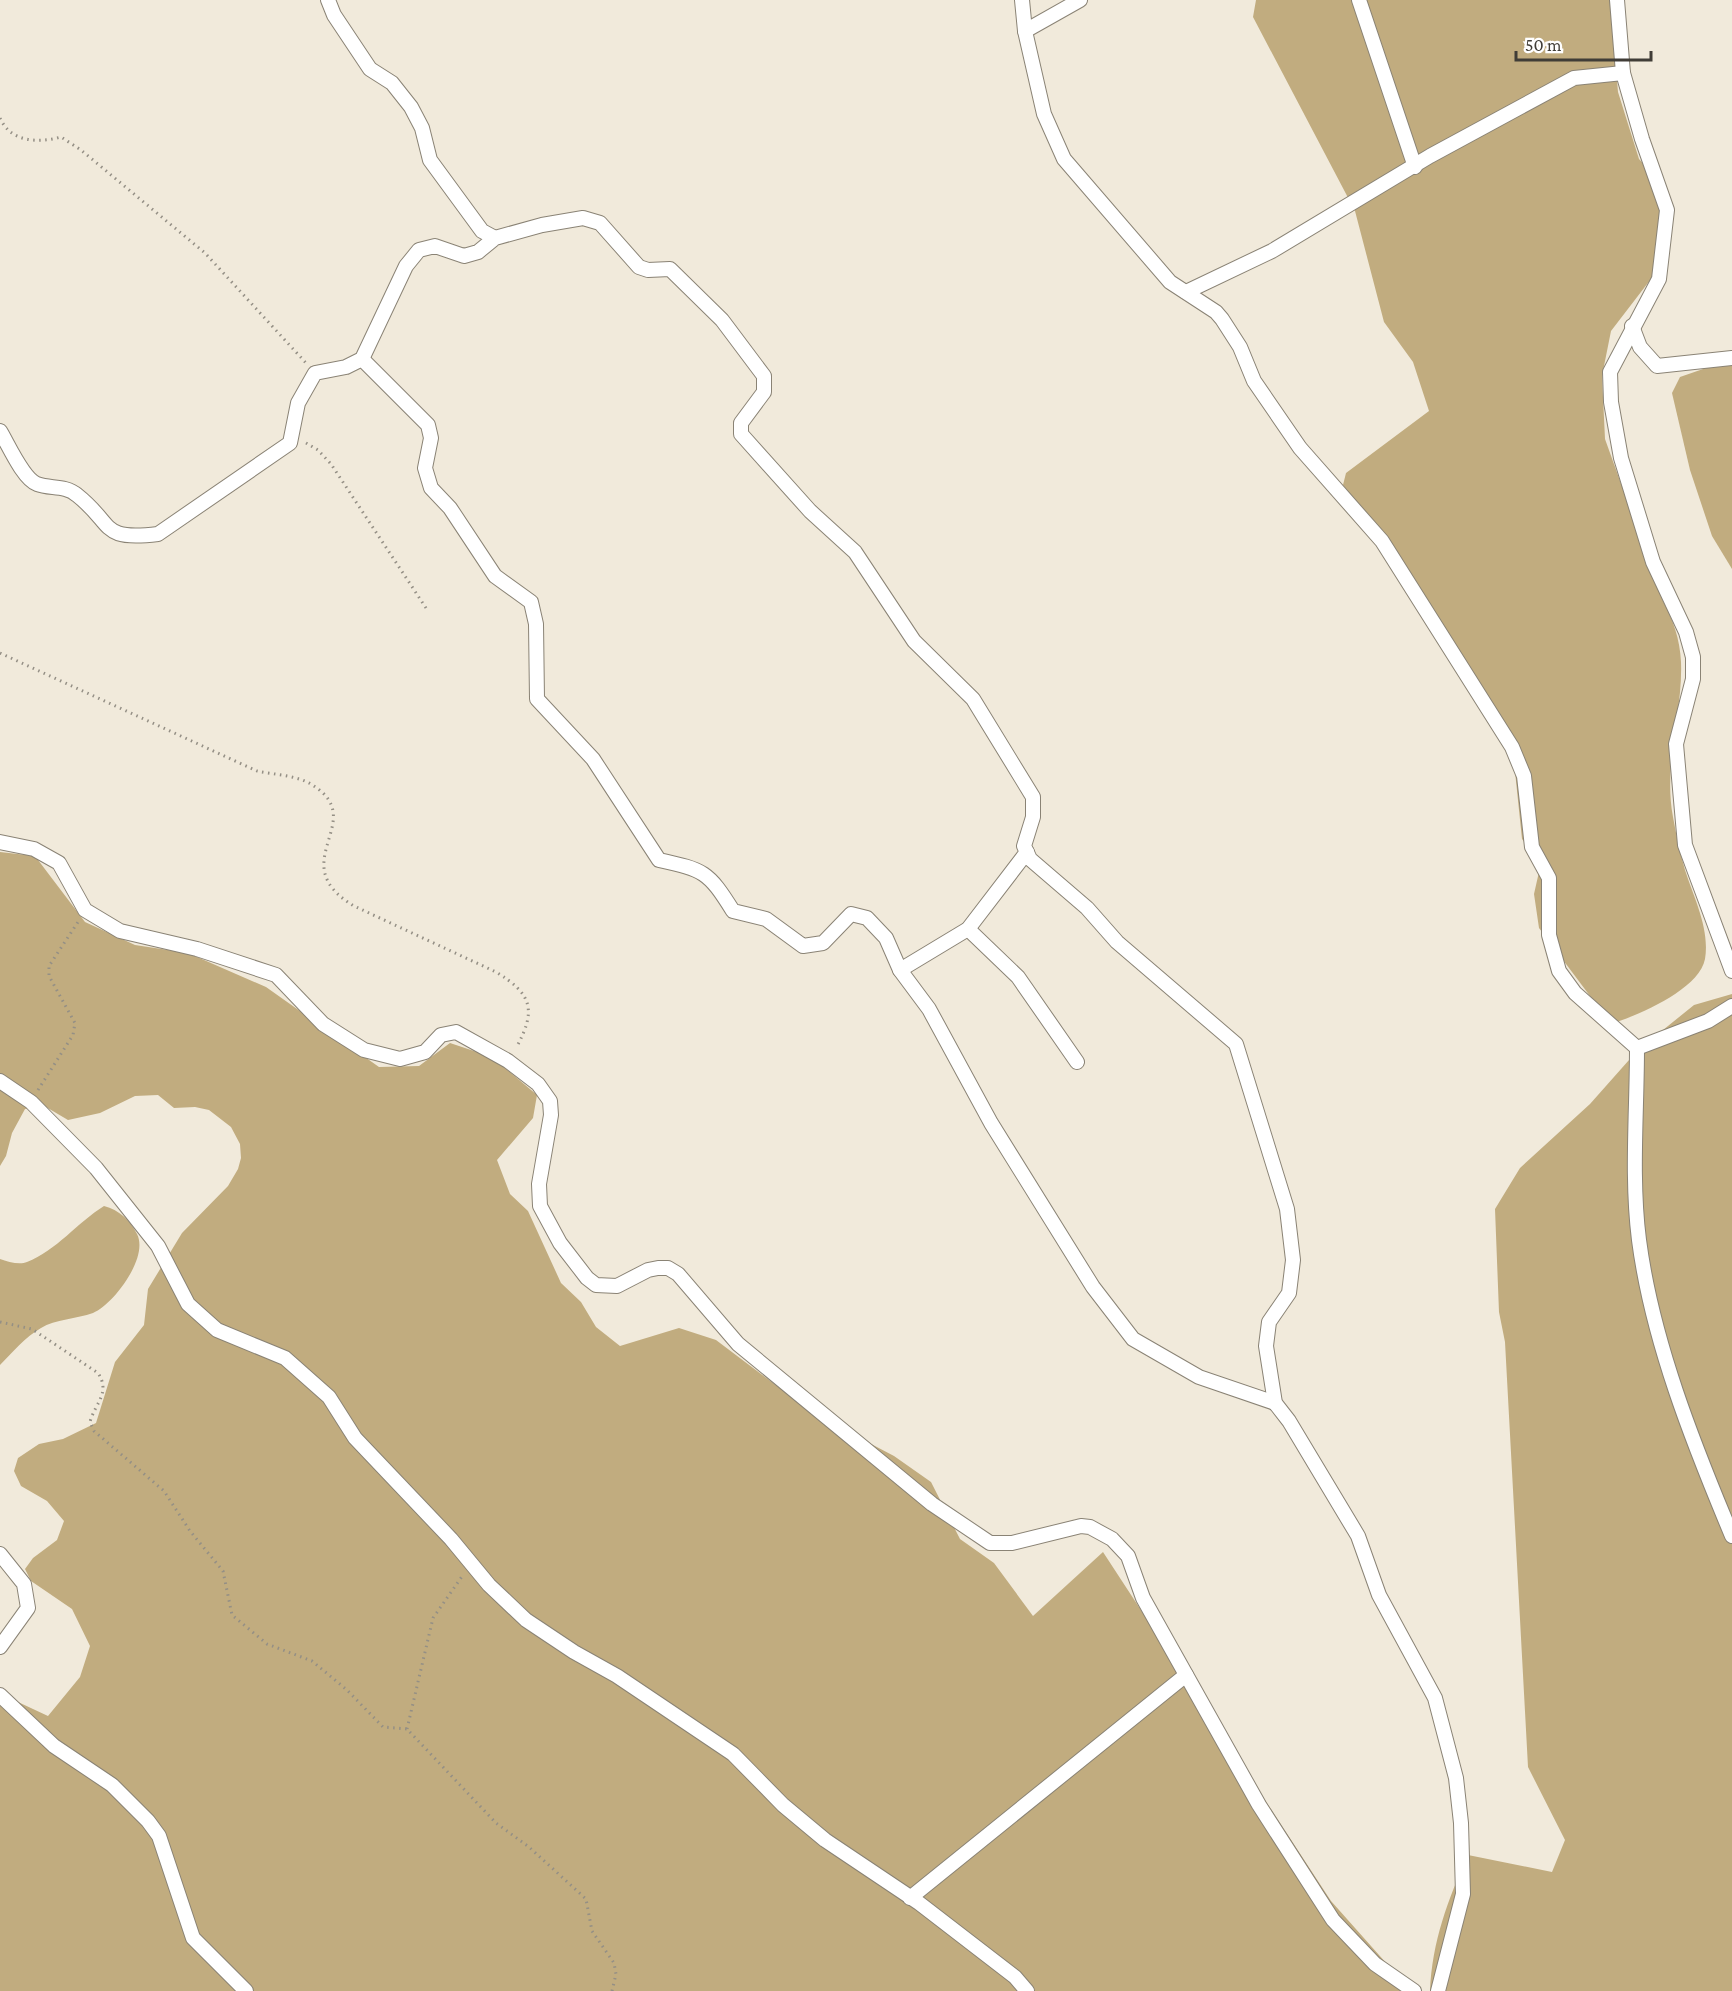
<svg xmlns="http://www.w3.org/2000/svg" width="1732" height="1991" font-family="'Crimson Pro',serif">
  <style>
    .forest { fill: #c1ac7f }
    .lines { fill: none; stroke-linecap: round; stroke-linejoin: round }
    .street-casing { stroke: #8a8375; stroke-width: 16 }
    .path { stroke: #948f85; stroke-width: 3; stroke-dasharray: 1.5 4.5; stroke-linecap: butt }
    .street { stroke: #fff; stroke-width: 14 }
  </style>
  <rect width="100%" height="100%" fill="#f1eadb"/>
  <g class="forest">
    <path d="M1256,0H1610L1618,92L1639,159L1651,172L1663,226L1654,275L1611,331L1602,376L1605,439L1663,601C1673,620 1680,639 1681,662C1683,713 1663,764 1673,817C1676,834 1680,853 1685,870C1694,898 1710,929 1705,959C1699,990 1638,1015 1611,1024L1539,928L1534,894L1541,863L1522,839L1513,752L1396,559L1343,485L1346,473L1429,411L1413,362L1384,322L1355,211L1253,17Z"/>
    <path d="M1732,359V569L1712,536L1690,470L1672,393L1680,377Z"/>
    <path d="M0,852L35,856L85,922L135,945L188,953L266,987L379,1067L419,1066L450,1043L492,1057L537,1095L533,1118L497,1160L510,1194L528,1211L561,1283L581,1302L596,1327L620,1346L679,1328L716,1340L814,1414L894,1456L931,1482L960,1539L994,1563L1033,1616L1103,1552L1331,1901L1411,1991H0V1705L18,1702L48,1716L80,1677L90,1646L72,1609L31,1581L25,1569L33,1558L57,1540L64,1521L47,1501L21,1486L14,1471L18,1458L39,1444L63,1439L96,1423L115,1362L144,1325L148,1289L182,1233L228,1186L238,1169L241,1158L240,1144L231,1127L209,1110L195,1107L174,1108L158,1095L135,1096L100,1113L68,1120L46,1107L25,1109L12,1133L6,1156L0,1166Z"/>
    <path d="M1732,994V1991H1430C1432,1942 1448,1899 1468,1855L1552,1872L1565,1840L1528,1767L1505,1342L1499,1312L1495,1209L1520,1168L1590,1104L1637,1051L1694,1005Z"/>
    <path d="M104,1206C119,1210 130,1220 137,1234C149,1257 114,1304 93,1313C77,1319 55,1319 41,1328C25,1337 13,1352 0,1365V1259C8,1262 20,1265 27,1262C56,1251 78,1222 104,1206Z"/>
  </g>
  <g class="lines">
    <defs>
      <g id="street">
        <path d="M328,0L334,15L370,69L392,83L411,107L422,128L430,160L482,231L495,238"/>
        <path d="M1022,0L1025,31L1044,114L1064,159L1170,282L1216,312L1222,319L1240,347L1254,381L1300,448L1382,541L1512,747L1524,776L1532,847L1549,878V935L1559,971L1575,993L1637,1048C1637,1112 1631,1177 1639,1240C1652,1340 1693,1443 1732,1536"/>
        <path d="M1359,0L1415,167"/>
        <path d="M1617,0L1623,73L1642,139L1667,210L1659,279L1610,372L1611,402L1621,458L1653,562L1686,632L1693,657V679L1676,744L1685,845L1732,971"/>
        <path d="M1025,31L1080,0"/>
        <path d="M1186,292L1272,251L1430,156L1574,78L1623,73"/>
        <path d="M1632,326L1640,347L1657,366L1732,358"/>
        <path d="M362,359L428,425L431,438L425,468L431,488L450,508L495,576L531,602L536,624L537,699L593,759L659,860C704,870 708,871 733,911L766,919L803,946L823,943L851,914L867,918L886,938L900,970L929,1009L991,1123L1093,1287L1133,1339L1199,1377L1275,1403"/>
        <path d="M0,431C8,444 23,479 37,484C50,489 65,485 77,495C115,525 99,541 158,534L290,443L298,403L315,373L346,367L362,359L406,266L419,250L435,246L464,256L478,252L495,238L542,225L583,218L600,223L639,267L648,270L670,269L722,320L764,376V392L741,423V434L810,511L855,552L914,641L973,699L1033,797V817L1024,846L1030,859L1087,908L1117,942L1236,1044L1287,1209L1293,1260L1289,1293L1269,1322L1266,1346L1275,1403L1289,1421L1358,1536L1379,1595L1435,1698L1456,1778L1461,1823L1463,1894L1438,1991"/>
        <path d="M0,842L34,849L59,863L85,910L120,931L197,949L276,975L323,1024L364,1050L400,1059L425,1052L441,1035L456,1032L508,1061L538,1084L550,1101L551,1115L539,1184L540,1206L560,1243L587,1278L596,1285L617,1286L648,1270L658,1268H668L678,1274L738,1344L932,1504L990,1543H1012L1081,1526L1090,1527L1112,1539L1128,1556L1143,1598L1259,1805L1333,1920L1375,1964L1414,1991"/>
        <path d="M968,929L1018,977L1077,1062"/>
        <path d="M900,970L968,929L1027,852"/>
        <path d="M1637,1048L1708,1021L1732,1006"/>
        <path d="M0,1081L31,1102L96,1168L158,1246L188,1304L217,1330L285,1358L329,1397L355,1438L451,1539L489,1585L526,1620L574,1652L617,1676L733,1754L783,1805L825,1840L919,1903L1015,1977L1027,1991"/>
        <path d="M0,1554L24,1584L28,1608L0,1647"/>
        <path d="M0,1695L54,1746L112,1785L148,1821L159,1836L193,1938L246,1991"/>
        <path d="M910,1898L1186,1675"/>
      </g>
    </defs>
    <use href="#street" class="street-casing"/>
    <g class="path">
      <path d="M0,118C11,143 39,143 61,137L81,150L205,253L306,363"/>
      <path d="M306,443L318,450L331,464L428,611"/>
      <path d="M0,653L257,771C275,775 298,775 314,786C369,822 282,863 354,906L496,972C532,994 537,1010 516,1048"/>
      <path d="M38,1090L73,1035L75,1023L49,976V966L78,922"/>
      <path d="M0,1322L32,1329L98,1373C111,1393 95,1403 90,1422L94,1431L164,1491L190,1531L223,1571L232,1615L267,1644L312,1661L347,1690L383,1727L407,1729L496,1823L529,1847L586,1899L592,1931L614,1963L616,1974L612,1991"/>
      <path d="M407,1729L433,1618L463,1575"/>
    </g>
    <use href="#street" class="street"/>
  </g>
  <path d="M1516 51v9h135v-9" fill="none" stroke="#403d37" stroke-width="3"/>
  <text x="1525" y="51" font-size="18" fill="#403d37" stroke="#ffffff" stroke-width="4.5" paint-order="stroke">50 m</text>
</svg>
